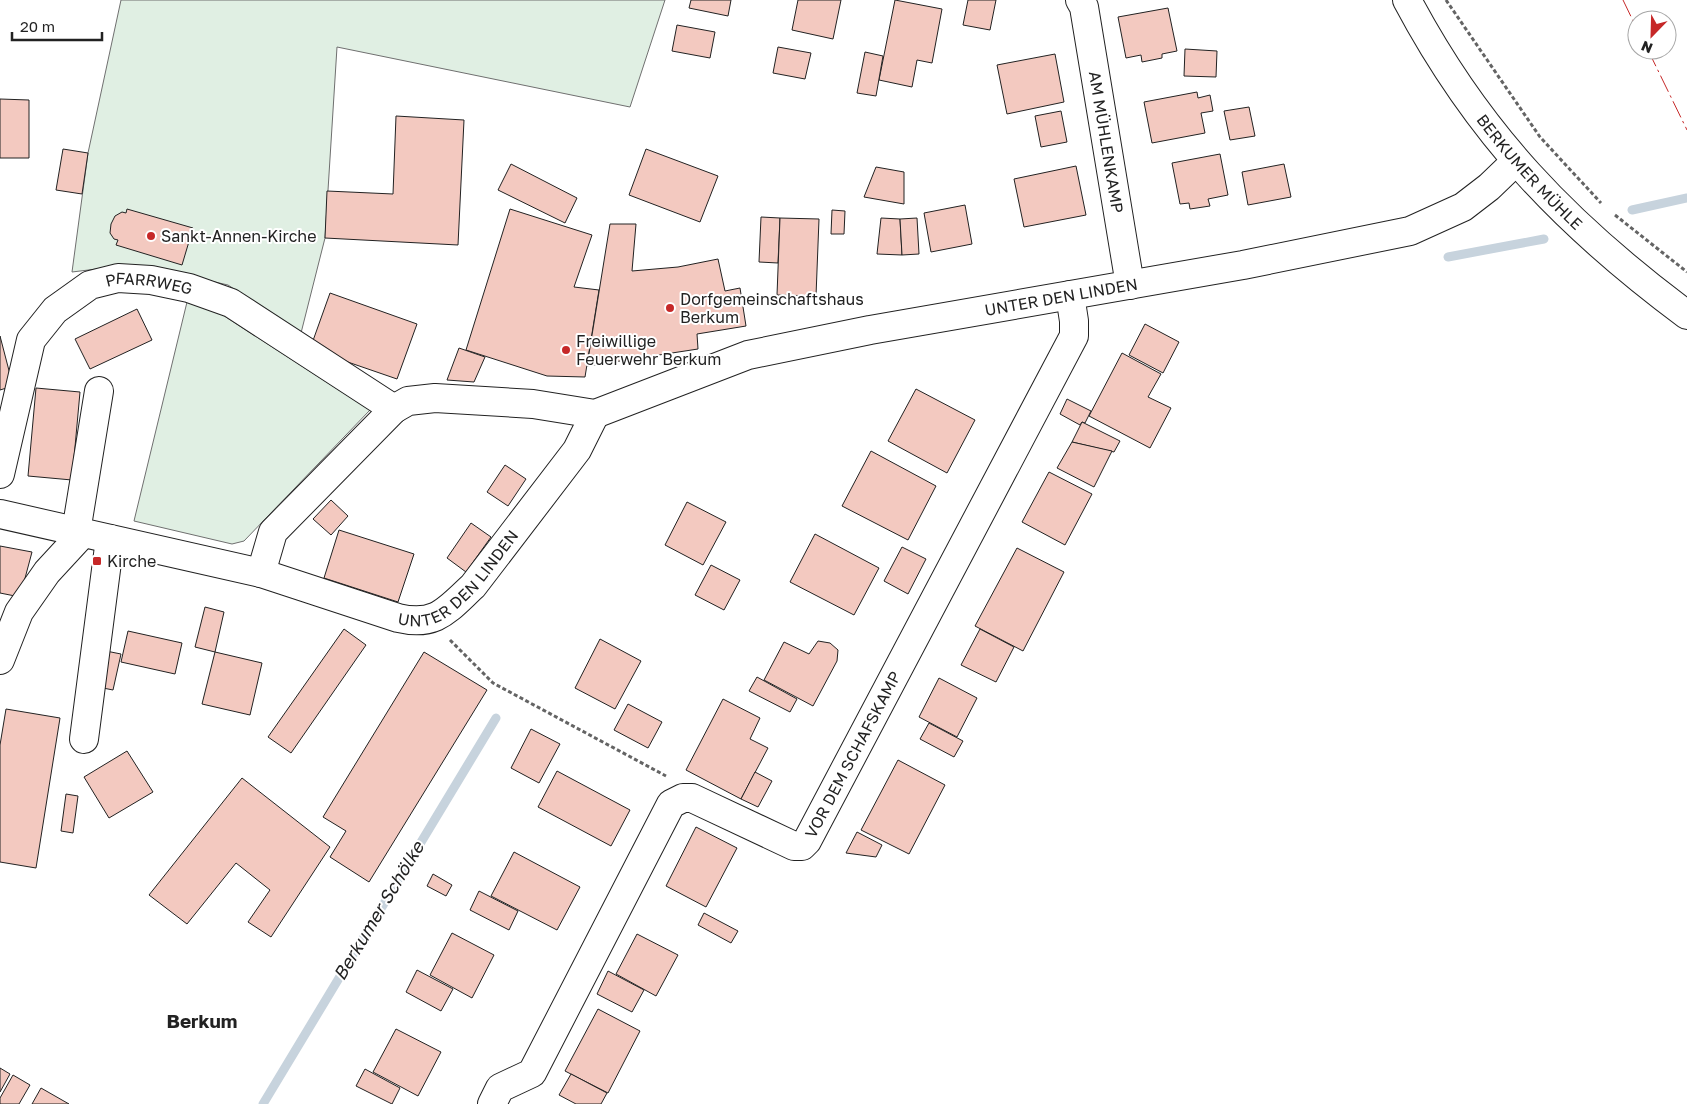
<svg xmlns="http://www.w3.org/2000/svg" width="1687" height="1104" font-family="'Golos Text',sans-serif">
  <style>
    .green { fill: #e0efe3; stroke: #6f6f6f }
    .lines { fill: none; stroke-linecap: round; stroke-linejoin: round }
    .stream { stroke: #c7d3dd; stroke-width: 9 }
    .building { fill: #f3c9c0; stroke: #222 }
    .minor-casing { stroke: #222; stroke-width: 30 }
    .major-casing { stroke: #222; stroke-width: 30 }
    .path { stroke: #646464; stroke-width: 3; stroke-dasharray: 4 2.5; stroke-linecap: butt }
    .minor { stroke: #fff; stroke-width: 28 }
    .major { stroke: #fff; stroke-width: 28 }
    .power { stroke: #c62828; stroke-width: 1; stroke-dasharray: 18 4 2.5 4; stroke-linecap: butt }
    .poi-dot { fill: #c62828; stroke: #fff; stroke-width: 2 }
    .labels { text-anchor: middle; stroke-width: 4; stroke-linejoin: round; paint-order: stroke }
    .street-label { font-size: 16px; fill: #222; stroke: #fff }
    .poi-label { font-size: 16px; fill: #222; stroke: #fff; text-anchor: start }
    .water-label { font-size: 18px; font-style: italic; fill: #222; stroke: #fff }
    .quarter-label { font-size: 19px; font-weight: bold; fill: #222; stroke: #fff }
  </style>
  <rect width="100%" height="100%" fill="#fff"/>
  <g class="green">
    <path d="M121,0H665L630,107L337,47L325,238L301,333L228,285L171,272L113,267L72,272L88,153Z"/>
    <path d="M187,302L218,312L370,410L244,541L232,544L134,521Z"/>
  </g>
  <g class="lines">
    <g class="stream">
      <path d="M1632,210L1687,198"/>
      <path d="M1448,257L1544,239"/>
      <path d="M263,1104L496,718"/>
    </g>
  </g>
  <g class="building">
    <path d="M691,0H731L728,16L689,8Z"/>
    <path d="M798,0H841L833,39L792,30Z"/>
    <path d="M895,0L942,9L932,63L917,60L912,87L879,80Z"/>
    <path d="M968,0H996L990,30L963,25Z"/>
    <path d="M1168,8L1177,51L1162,54V58L1142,62L1141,55L1126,58L1118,17Z"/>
    <path d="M677,25L715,32L710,58L672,51Z"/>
    <path d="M778,47L811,53L805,79L773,73Z"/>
    <path d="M1185,49L1217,51L1216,77L1184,76Z"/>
    <path d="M865,52L883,56L876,96L857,93Z"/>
    <path d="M1055,54L1064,102L1007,114L997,65Z"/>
    <path d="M1197,92L1198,98L1210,95L1213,111L1201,113L1205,133L1152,143L1144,102Z"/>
    <path d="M0,99L29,100V158H0Z"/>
    <path d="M1249,107L1255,136L1230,140L1224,111Z"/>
    <path d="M1061,111L1067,142L1041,147L1035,116Z"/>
    <path d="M396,116L464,120L458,245L325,238L327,191L393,194Z"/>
    <path d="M63,149L88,153L82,194L56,190Z"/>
    <path d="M646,149L718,176L700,222L629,195Z"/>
    <path d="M1220,154L1228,195L1208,199L1210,206L1190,209L1189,203L1180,204L1172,163Z"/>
    <path d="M511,164L577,198L565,223L498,190Z"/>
    <path d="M1284,164L1291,197L1248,205L1242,172Z"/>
    <path d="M1076,166L1086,215L1024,227L1014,179Z"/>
    <path d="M876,167L904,172V204L864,197Z"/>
    <path d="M965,205L972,244L931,252L924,213Z"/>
    <path d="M127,209L193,228L182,265L116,245L118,240L114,239L110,233L111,224L115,216L122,212L126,213Z"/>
    <path d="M510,209L592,235L574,287L599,290L585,377L547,376L466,350Z"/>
    <path d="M832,210L845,211L844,234H831Z"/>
    <path d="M761,217L780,218L778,263L759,262Z"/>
    <path d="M780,218L819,219L816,296L777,295Z"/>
    <path d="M881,218L900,219L902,255L877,254Z"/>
    <path d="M917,218L919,254L902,255L900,219Z"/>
    <path d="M610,224H636L632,271L678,267L718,259L725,291L740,288L746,326L697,334L698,349L587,366Z"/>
    <path d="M330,293L417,324L397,379L310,349Z"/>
    <path d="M137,309L152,340L90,369L75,339Z"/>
    <path d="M1145,324L1179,342L1163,373L1129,355Z"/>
    <path d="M0,336L13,386L0,390Z"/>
    <path d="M459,348L485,357L474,382L447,380Z"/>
    <path d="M1122,353L1161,374L1148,397L1171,408L1150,448L1089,416Z"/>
    <path d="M36,388L80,392L72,480L28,476Z"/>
    <path d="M916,389L975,420L947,473L888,441Z"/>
    <path d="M1067,399L1091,411L1085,423L1082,422L1080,425L1060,414Z"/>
    <path d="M1082,422L1120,441L1114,452L1072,442Z"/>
    <path d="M1072,442L1112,451L1094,487L1057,468Z"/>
    <path d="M871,451L936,486L908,540L842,506Z"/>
    <path d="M505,465L526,479L508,506L487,492Z"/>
    <path d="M1049,472L1092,494L1065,545L1022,522Z"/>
    <path d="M331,500L348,516L331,535L313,519Z"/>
    <path d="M687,502L726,522L703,565L665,545Z"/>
    <path d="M471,523L491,537L466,572L447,558Z"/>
    <path d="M339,530L414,554L398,602L324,578Z"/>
    <path d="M815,534L879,568L854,615L790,582Z"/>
    <path d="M0,546L32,552L20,597L0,593Z"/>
    <path d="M902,547L926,559L908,594L884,581Z"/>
    <path d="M1017,548L1064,572L1023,651L975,626Z"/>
    <path d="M711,565L740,580L724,610L695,595Z"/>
    <path d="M205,607L224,612L215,652L195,647Z"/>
    <path d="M344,629L366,645L291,753L268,737Z"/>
    <path d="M980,629L1014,647L996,682L961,665Z"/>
    <path d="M128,631L182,643L175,674L121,662Z"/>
    <path d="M600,639L641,661L615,709L575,688Z"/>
    <path d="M818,641L830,643L838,650L837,661L813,706L764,680L784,642L809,654Z"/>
    <path d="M106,651L121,654L113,690L98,687Z"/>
    <path d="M215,652L262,663L250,715L202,704Z"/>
    <path d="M424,652L487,690L369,882L330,857L346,831L323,817Z"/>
    <path d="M757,677L797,699L790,712L749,691Z"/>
    <path d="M939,678L977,698L957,737L919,717Z"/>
    <path d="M723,699L760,718L750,739L768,748L741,799L686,770Z"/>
    <path d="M628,704L662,722L648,748L614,730Z"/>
    <path d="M6,709L60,718L36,868L0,862V745Z"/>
    <path d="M929,723L963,741L954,757L920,739Z"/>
    <path d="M531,729L560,744L539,783L511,768Z"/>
    <path d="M127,751L153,792L109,818L84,777Z"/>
    <path d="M898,760L945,785L909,854L861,830Z"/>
    <path d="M557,771L630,810L611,846L538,807Z"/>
    <path d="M755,772L772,781L758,807L741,799Z"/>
    <path d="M242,778L330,847L271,937L248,922L270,890L236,863L187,924L149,895Z"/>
    <path d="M66,794L78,796L73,833L61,831Z"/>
    <path d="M696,827L737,848L706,907L666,886Z"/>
    <path d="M857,832L882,845L876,857L846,853Z"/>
    <path d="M514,852L580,887L557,930L491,896Z"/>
    <path d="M433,874L452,885L446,896L427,886Z"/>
    <path d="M479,891L518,911L509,930L470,910Z"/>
    <path d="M704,913L738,931L731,943L698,925Z"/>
    <path d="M452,933L494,955L472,998L430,975Z"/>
    <path d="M637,934L678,955L656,996L616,974Z"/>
    <path d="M417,970L453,989L441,1011L406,992Z"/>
    <path d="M608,971L644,990L632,1012L597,994Z"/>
    <path d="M598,1009L640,1031L608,1093L565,1071Z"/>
    <path d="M396,1029L441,1052L418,1096L373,1072Z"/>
    <path d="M0,1068L10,1074L0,1092Z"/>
    <path d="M365,1069L400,1088L392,1104L356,1086Z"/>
    <path d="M571,1074L607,1093L601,1104H576L559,1095Z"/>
    <path d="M13,1075L30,1085L19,1104H0V1098Z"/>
    <path d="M41,1088L69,1104H32Z"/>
  </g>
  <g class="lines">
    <defs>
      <g id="minor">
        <path id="s1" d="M1080,0L1084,7L1130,285"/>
        <path id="s2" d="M0,474L31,340L55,310L90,285L118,278L151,280L189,288L231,303L394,409"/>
        <path id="s3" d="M0,514L261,573L398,618C436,627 447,610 473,586L577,450L595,414"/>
        <path d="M76,532L99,391"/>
        <path id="s4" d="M261,573L273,532L394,409L408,401L435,398L533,404L595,414L748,355L870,330L1243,265L1410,231L1463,207L1489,187L1515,162"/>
        <path d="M0,660L19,612L47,572L83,533"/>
        <path d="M84,739L110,539"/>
        <path id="s5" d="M492,1104L500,1088L532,1073L671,804L683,798H692L794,846H802L807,841L1074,336V321L1070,295"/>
      </g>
      <g id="major">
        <path id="s6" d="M1407,0C1478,134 1566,225 1687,315"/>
      </g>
    </defs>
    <use href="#minor" class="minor-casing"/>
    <use href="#major" class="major-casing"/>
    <g class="path">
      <path d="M1446,0L1540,137L1601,203"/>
      <path d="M1615,215L1687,272"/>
      <path d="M450,640L493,683L666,776"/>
    </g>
    <use href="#minor" class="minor"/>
    <use href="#major" class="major"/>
    <g class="power">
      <path d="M1623,0L1637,29"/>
      <path d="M1648,50L1687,130"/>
    </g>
  </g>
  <g class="poi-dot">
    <circle cx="151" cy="236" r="5"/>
    <circle cx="670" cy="308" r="5"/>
    <circle cx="566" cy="350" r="5"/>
    <rect x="92" y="556" width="10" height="10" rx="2.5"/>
  </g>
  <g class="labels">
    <g class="street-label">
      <text dy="6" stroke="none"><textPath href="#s1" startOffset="145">AM MÜHLENKAMP</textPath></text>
      <text dy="6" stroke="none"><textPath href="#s6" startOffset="212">BERKUMER MÜHLE</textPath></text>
      <text dy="6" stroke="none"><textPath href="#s2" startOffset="279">PFARRWEG</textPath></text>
      <text dy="6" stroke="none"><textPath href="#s4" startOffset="902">UNTER DEN LINDEN</textPath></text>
      <text dy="6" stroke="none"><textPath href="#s3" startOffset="489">UNTER DEN LINDEN</textPath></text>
      <text dy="6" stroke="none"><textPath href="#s5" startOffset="604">VOR DEM SCHAFSKAMP</textPath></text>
    </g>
    <g class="poi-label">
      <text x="161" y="242">Sankt-Annen-Kirche</text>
      <text x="680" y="305">Dorfgemeinschaftshaus<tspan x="680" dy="18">Berkum</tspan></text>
      <text x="576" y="347">Freiwillige<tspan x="576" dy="18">Feuerwehr Berkum</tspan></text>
      <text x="107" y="567">Kirche</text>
    </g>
    <g class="water-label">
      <text transform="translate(379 911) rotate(-59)" y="6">Berkumer Schölke</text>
    </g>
    <g class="quarter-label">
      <text x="202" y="1028">Berkum</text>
    </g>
  </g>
  <g transform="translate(1652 35) rotate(203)"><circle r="24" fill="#ffffff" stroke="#a7a7a7"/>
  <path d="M0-4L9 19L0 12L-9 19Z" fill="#c62828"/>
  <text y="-8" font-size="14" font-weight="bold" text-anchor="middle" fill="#222222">N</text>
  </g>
  <path d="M12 32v8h90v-8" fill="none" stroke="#222222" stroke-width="2.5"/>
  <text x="20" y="32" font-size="15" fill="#222222" stroke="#ffffff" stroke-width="4" paint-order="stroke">20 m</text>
</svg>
